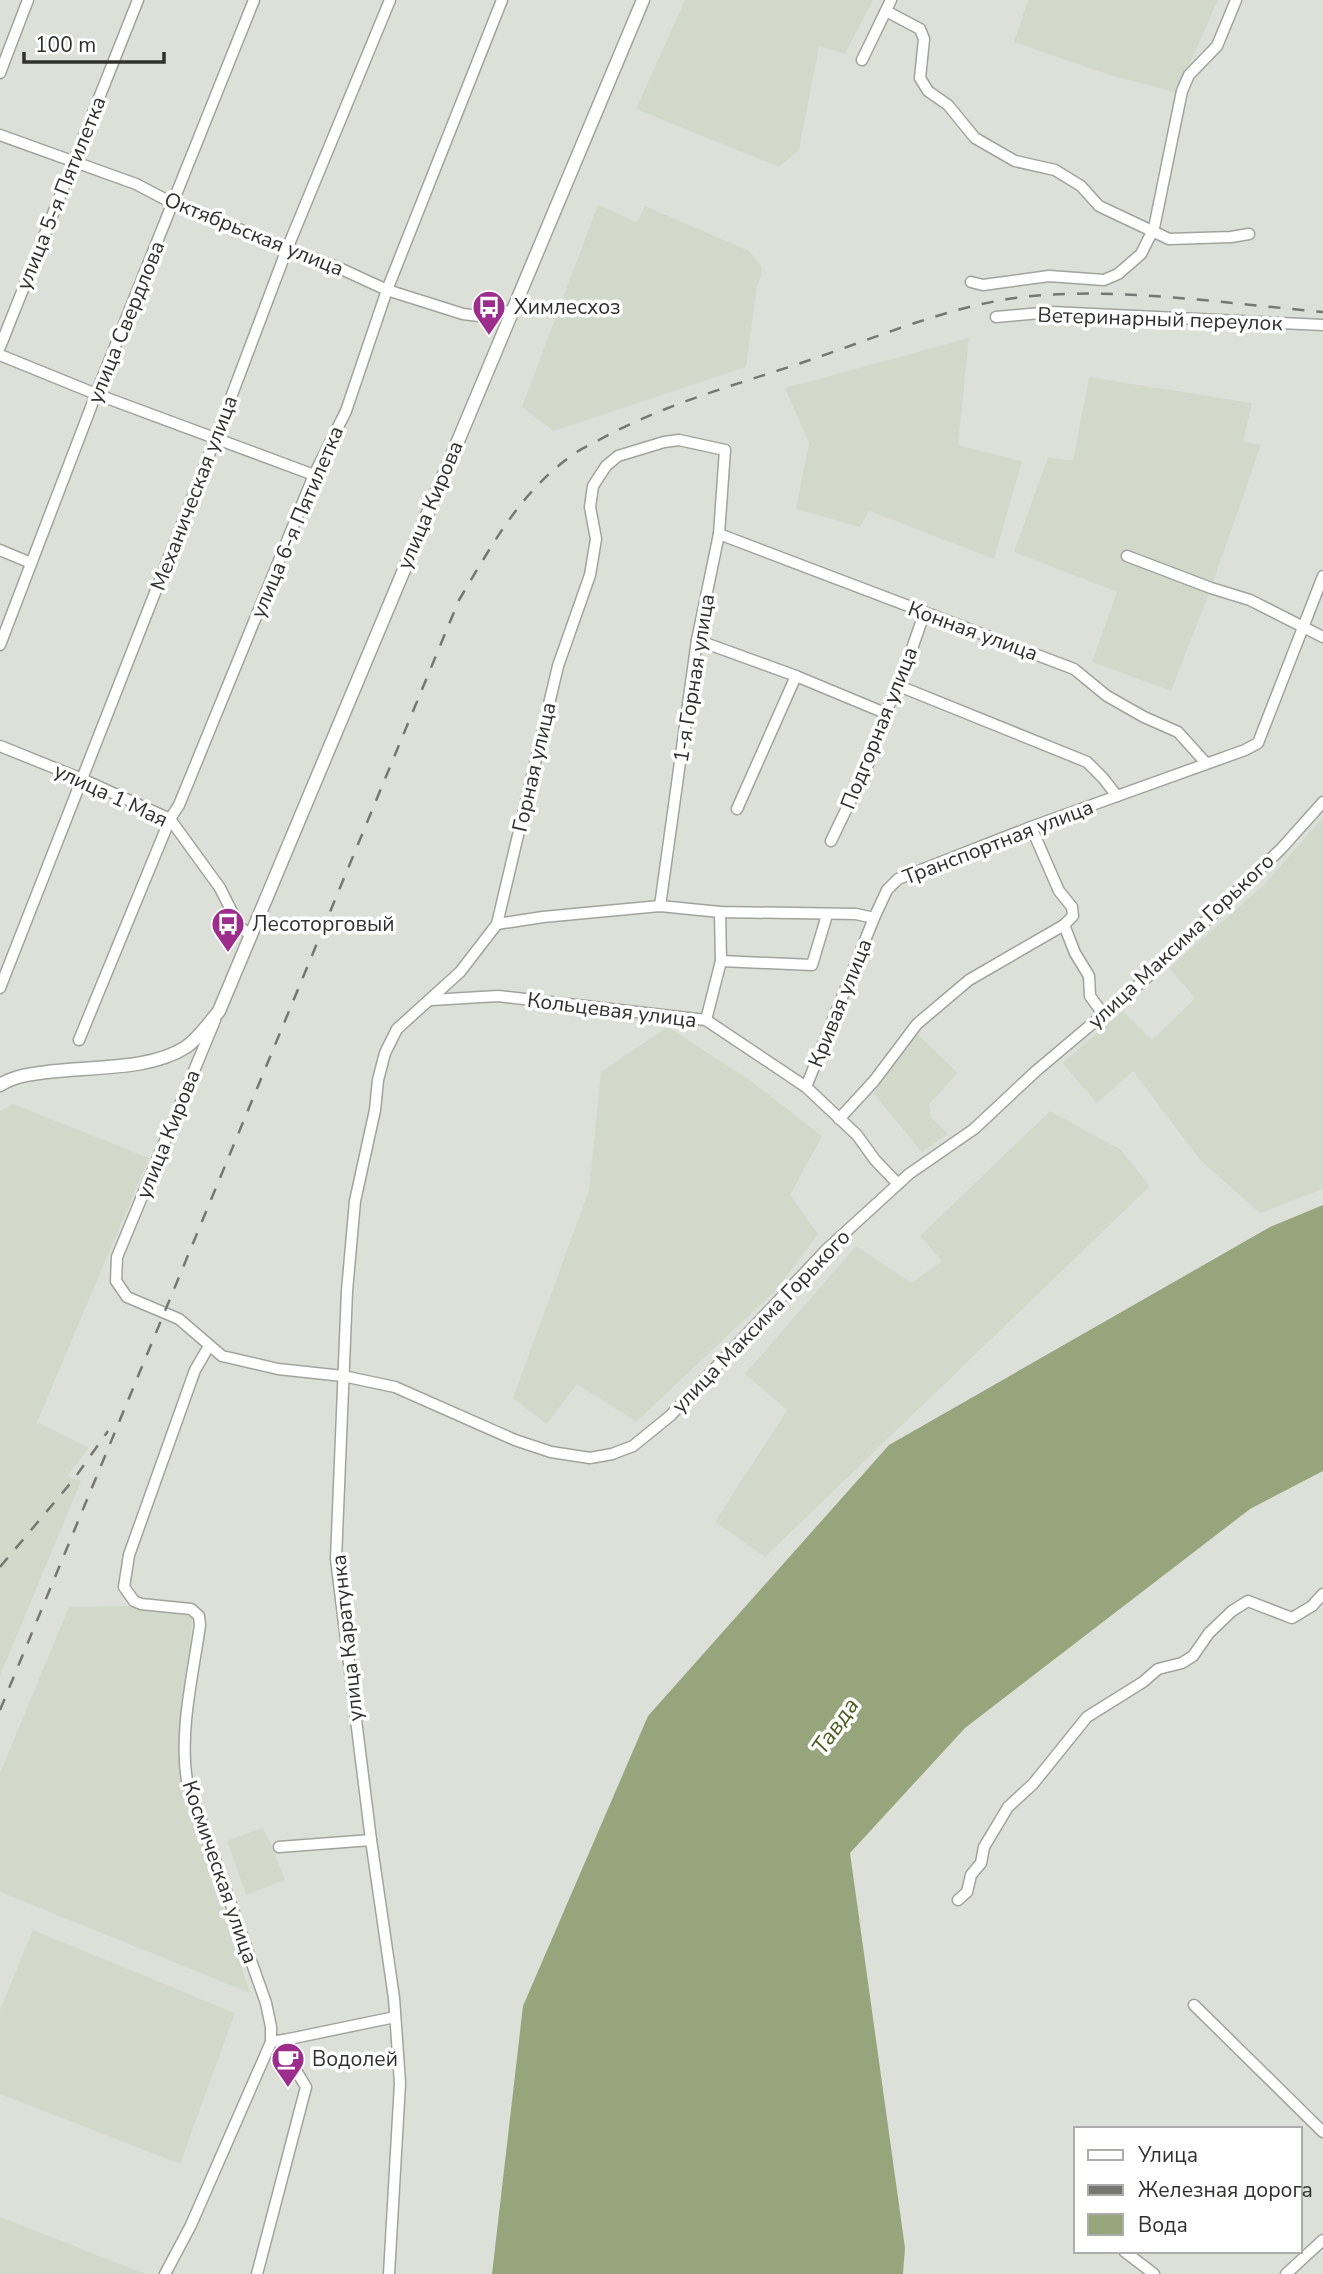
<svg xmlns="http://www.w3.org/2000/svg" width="1323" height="2274" font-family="'Nunito Sans',sans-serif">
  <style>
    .built { fill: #d3d9ca }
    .water { fill: #96a57c }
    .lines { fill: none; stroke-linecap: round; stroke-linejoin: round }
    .minor-casing { stroke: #a1a49d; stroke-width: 13 }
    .major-casing { stroke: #a1a49d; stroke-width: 15 }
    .minor { stroke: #fff; stroke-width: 10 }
    .major { stroke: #fff; stroke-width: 12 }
    .rail { stroke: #767773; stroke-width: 2.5; stroke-dasharray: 12 12; stroke-linecap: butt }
    .labels { text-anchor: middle; stroke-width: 7; stroke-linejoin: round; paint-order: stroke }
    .street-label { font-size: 21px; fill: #30312e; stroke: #fff }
    .poi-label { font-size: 21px; fill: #30312e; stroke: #fff; text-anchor: start }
    .water-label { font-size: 23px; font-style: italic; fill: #495d1d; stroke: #fff }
  </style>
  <rect width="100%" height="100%" fill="#dde0d9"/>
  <g class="built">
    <path d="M685,0H873L845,54L819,46L799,150L779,167L636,109Z"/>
    <path d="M1028,0H1218L1177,93L1110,75L1014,42Z"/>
    <path d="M598,205L637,222L645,206L749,251L762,267L761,277L757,286L746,367L554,431L522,407Z"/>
    <path d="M969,338L958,445L1022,461L994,559L869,511L860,527L796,509L809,443L785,388Z"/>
    <path d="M1089,377L1252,403L1243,442L1261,445L1211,588L1171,691L1092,662L1117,592L1014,552L1048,457L1073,461Z"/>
    <path d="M1323,817V1189L1260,1213L1200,1160L1133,1071L1097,1103L1062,1063L1123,1011L1152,1040L1195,998L1169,968L1264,885Z"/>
    <path d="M668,1027L747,1078L822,1136L790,1195L818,1234L776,1290L636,1422L577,1384L547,1424L513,1398L589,1190L601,1072Z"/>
    <path d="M917,1034L958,1073L929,1104L931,1117L948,1134L922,1152L873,1093Z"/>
    <path d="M13,1104L149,1158L37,1422L89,1448L67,1476L81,1481L0,1676V1111Z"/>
    <path d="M1050,1111L1121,1150L1150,1186L765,1557L715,1522L787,1410L745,1374L856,1246L911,1283L942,1261L920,1236Z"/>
    <path d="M132,1606L193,1614L179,1769L250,1993L0,1892V1773L69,1607Z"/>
    <path d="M262,1828L269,1839L285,1880L246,1895L227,1841Z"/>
    <path d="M33,1930L235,2013L180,2164L0,2094V2010Z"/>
    <path d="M0,2217L44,2234L145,2274H0Z"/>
  </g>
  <path class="water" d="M1323,1205V1471L1250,1509L965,1728L850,1853L905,2248L903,2274H492L523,2006L648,1716L889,1445L1270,1227Z"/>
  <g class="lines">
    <defs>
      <g id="minor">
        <path d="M886,11L920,29L924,39L920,78L928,91L948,105L975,138L1015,161L1055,170L1081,186L1099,206L1169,239L1231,237L1249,234"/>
        <path d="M862,60L891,0"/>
        <path d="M0,73L28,0"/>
        <path d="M0,135L136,184L174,204L337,267L387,290L463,314L479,316L511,311"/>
        <path d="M971,282L983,285L1049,276L1104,280L1118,274L1141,254L1154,228L1182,91L1189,75L1217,46L1236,0"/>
        <path d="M996,317L1051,312L1323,325"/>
        <path d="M0,347L138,0"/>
        <path d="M0,355L96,394L314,475"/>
        <path d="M719,534L1074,669L1107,696L1144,717L1178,732L1206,763"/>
        <path d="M0,550L31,563"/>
        <path d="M1127,556L1211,588L1250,600L1323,637"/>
        <path d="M697,640L796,676L885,713"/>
        <path d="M0,645L96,394L254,0"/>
        <path d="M899,686L1087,762L1103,778L1117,796"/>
        <path d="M0,746L82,779L170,819L220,888L239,926L250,935"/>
        <path d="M737,809L796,676"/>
        <path d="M1031,827L1059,891L1072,907L1073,916L1064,925L1075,953L1089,976L1090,996L1103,1014"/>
        <path d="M831,841L873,754L885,713L899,686L924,614"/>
        <path d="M497,924L543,917L660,906L720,912L856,914L874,918L887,890L898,879L1031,827L1245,750L1258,743L1323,576"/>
        <path d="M721,961L812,965L827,915"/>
        <path d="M0,988L216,437L287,249L390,0"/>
        <path d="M431,1000L498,996L706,1020L806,1087L857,1135L875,1160L898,1184"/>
        <path d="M215,1020L117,1257L116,1281L127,1297L179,1319L222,1356L278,1369L343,1376L395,1387L515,1440L551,1452L590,1458L612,1454L633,1446L670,1416L827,1249L909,1174L974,1129L1036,1071L1144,980L1281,849L1323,802"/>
        <path d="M706,1020L721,961L720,912"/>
        <path d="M79,1040L170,819L179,805L314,475L346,411L387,290L502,0"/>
        <path d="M806,1087L874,918"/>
        <path d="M839,1119L874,1081L917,1024L969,980L1064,925"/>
        <path d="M209,1346L195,1370L129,1555L124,1587L134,1601L141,1604L191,1609L199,1616L200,1625C193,1675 179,1731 187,1781L266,2003L271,2027V2042L284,2040L291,2062L306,2087L257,2274"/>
        <path d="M279,1847L371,1840"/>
        <path d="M958,1900L967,1892L971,1875L981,1863L984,1847L1008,1807L1033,1784L1087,1717L1143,1682L1158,1669L1182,1663L1193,1656L1209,1633L1232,1611L1248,1601L1292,1618L1312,1606L1323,1594"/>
        <path d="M1194,2005L1323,2132"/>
        <path d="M284,2040L395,2017"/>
        <path d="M1124,2251L1154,2274"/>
        <path d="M165,2274L191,2225L271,2042"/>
        <path d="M389,2274L400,2083L394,1998L371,1840L336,1559L347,1291L355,1201L375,1110L378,1080L385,1053L397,1029L460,972L497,924L558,666L590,575L596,539L590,507L593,486L606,466L618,456L664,442L679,440L725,450L719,534L697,640L660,906"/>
        <path d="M1286,2274L1323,2240"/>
      </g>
      <path id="major" d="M0,1085C14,1076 31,1074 47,1072C90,1066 149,1071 186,1047C199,1038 209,1023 219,1011L643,0"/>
    </defs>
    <use href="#minor" class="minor-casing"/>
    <use href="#major" class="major-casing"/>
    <use href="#minor" class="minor"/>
    <use href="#major" class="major"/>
    <g class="rail">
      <path d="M0,1567L74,1479L108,1431"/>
      <path d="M0,1710L459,600C491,547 517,497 567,459C576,451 588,446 599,440C662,405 732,386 801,363C880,337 960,300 1044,295C1133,289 1233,304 1323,312"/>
    </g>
  </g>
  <defs>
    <symbol id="bus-pin" viewBox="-11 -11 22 30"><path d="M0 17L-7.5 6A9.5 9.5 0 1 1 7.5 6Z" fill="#9c2d8c" stroke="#fff"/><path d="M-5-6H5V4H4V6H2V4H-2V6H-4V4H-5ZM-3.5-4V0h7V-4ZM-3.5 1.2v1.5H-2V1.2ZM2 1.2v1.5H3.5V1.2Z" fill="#fff"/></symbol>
    <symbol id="cafe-pin" viewBox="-11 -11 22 30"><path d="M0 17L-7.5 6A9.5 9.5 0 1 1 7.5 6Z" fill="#9c2d8c" stroke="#fff"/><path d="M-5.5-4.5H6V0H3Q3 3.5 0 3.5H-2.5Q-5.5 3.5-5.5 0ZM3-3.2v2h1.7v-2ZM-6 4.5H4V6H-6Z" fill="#fff"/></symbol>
  </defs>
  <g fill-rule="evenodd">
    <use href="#bus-pin" x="470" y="288" width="38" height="52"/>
    <use href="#bus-pin" x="209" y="905" width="38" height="52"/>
    <use href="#cafe-pin" x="269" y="2040" width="38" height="52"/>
  </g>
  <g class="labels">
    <g class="street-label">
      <text transform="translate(61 193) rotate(-68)" y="7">улица 5-я Пятилетка</text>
      <text transform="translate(254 234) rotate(22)" y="7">Октябрьская улица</text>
      <text transform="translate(1160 319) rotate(2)" y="7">Ветеринарный переулок</text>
      <text transform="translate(126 322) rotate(-68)" y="7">улица Свердлова</text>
      <text transform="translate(194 493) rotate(-69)" y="7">Механическая улица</text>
      <text transform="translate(430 505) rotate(-67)" y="7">улица Кирова</text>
      <text transform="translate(297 522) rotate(-67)" y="7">улица 6-я Пятилетка</text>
      <text transform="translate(973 631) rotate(20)" y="7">Конная улица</text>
      <text transform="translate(694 678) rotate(-81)" y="7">1-я Горная улица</text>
      <text transform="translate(879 728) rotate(-68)" y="7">Подгорная улица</text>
      <text transform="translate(534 767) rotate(-77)" y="7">Горная улица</text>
      <text transform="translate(111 795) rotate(25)" y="7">улица 1 Мая</text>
      <text transform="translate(998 842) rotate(-21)" y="7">Транспортная улица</text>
      <text transform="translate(1181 941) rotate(-43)" y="7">улица Максима Горького</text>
      <text transform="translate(840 1003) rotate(-68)" y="7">Кривая улица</text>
      <text transform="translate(612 1010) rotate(7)" y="7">Кольцевая улица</text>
      <text transform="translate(168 1134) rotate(-68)" y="7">улица Кирова</text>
      <text transform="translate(761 1321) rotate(-46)" y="7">улица Максима Горького</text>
      <text transform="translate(347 1638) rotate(-96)" y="7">улица Каратунка</text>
      <text transform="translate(220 1872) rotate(71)" y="7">Космическая улица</text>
    </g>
    <g class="poi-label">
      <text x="514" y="314">Химлесхоз</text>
      <text x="252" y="931">Лесоторговый</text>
      <text x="312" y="2066">Водолей</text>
    </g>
    <g class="water-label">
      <text transform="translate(835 1726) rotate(-55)" y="8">Тавда</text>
    </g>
  </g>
  <rect x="1074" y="2127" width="228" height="126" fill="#ffffff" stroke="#acadab" stroke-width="2"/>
  <rect x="1088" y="2150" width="35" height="10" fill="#ffffff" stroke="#acadab" stroke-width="2"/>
  <text x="1138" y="2162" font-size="21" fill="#30312e">Улица</text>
  <rect x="1088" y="2185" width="35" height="10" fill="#767773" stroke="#acadab" stroke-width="2"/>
  <text x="1138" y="2197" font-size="21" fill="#30312e">Железная дорога</text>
  <rect x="1088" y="2214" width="35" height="21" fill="#96a57c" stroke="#acadab" stroke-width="2"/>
  <text x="1138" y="2232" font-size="21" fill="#30312e">Вода</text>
  <path d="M24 52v10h140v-10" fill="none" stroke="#30312e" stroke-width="3.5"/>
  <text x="35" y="52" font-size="21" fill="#30312e" stroke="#ffffff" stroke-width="5" paint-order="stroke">100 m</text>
</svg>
